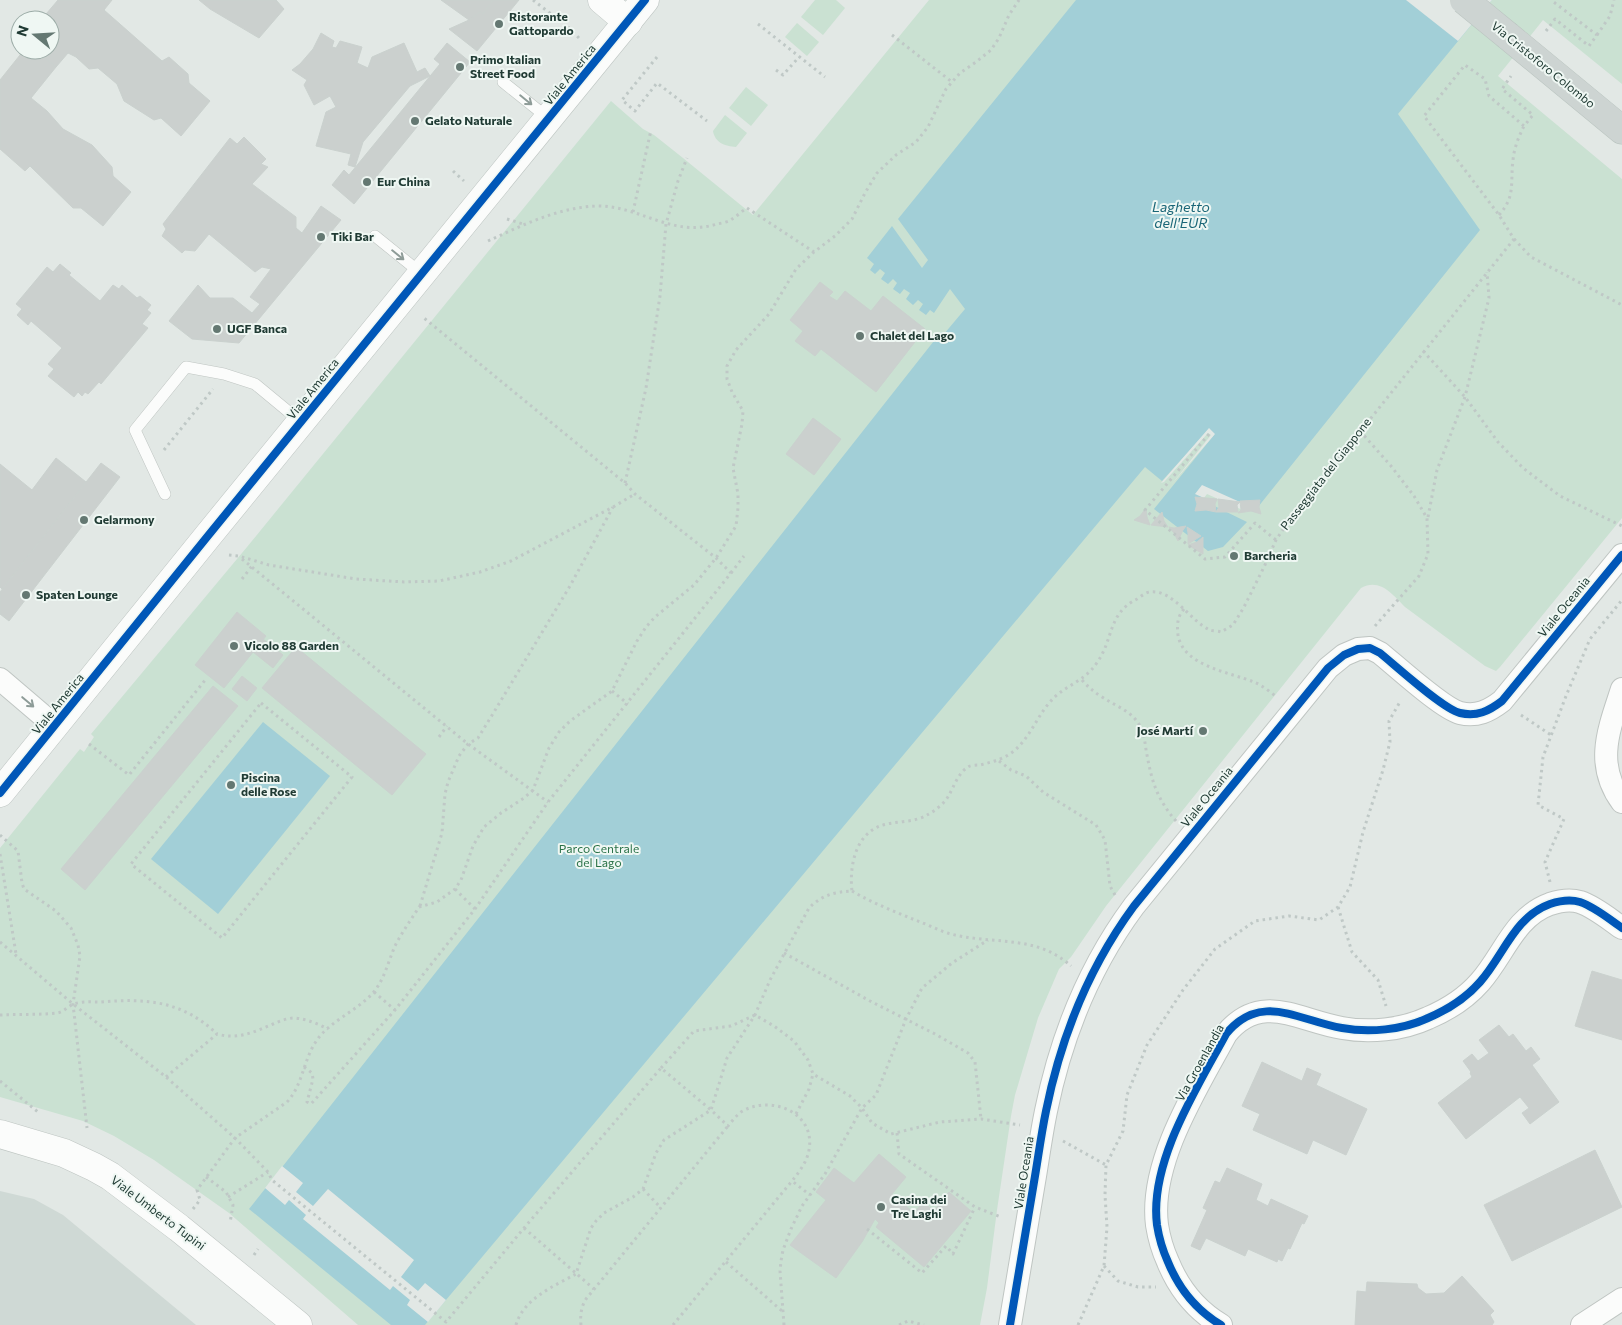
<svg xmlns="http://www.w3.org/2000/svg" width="1622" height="1325" font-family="Commissioner,sans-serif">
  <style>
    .built { fill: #cfd9d5 }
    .green { fill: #cae1d2 }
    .water { fill: #a2cfd7 }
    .pier { fill: #e2e8e5 }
    .building { fill: #cbd0ce; stroke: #cad1ce }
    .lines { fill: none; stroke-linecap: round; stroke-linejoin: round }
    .lane-casing { stroke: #bfc5c2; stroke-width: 12 }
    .street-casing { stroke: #bfc5c2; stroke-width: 24 }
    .secondary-casing { stroke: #bec5c2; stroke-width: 29 }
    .primary-casing { stroke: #bbc5c1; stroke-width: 29 }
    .path { stroke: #bfc8c6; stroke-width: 3; stroke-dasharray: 2.5 4; stroke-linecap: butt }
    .lane { stroke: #fbfcfb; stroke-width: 11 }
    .street { stroke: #fbfcfb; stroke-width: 22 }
    .secondary { stroke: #fbfcfb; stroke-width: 28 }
    .primary { stroke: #cdd4d2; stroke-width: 28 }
    .primary-bridge-casing { stroke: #bbc5c1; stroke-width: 29; stroke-linecap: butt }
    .primary-bridge { stroke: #cdd4d2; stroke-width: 28 }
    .cycleway-casing { stroke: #eff7f3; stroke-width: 11 }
    .cycleway { stroke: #0057b8; stroke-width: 8 }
    .oneway { stroke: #8e9c98 }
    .poi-dot { fill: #647872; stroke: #eff7f3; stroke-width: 2 }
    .labels { text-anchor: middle; stroke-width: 4; stroke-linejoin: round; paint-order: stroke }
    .poi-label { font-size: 12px; font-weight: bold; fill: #203b34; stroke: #eff7f3; text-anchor: start }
    .street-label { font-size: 12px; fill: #203b34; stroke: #eff7f3 }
    .park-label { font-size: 12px; fill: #2a7247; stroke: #eff7f3 }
    .water-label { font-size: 14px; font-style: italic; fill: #1a6677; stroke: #eff7f3 }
  </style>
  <rect width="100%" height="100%" fill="#e2e8e5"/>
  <path class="built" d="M0,1191L34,1199L63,1215L196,1325H0Z"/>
  <g class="green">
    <path d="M815,0H836L845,8L823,35L801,17Z"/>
    <path d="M929,0H1622V84L1543,20L1498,76L1622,179V518L1500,667L1496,671L1485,666L1405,607C1392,594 1380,578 1361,588L1106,906L1071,957L1059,969L1038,1018L1015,1095L1011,1116L997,1210L987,1288L980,1325H358L229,1213L154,1160L114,1136L83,1121L0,1097V848L80,749L84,752L94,737L91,734L247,547L611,101L643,129L654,135L683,158L753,215Z"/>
    <path d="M797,23L819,42L807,56L785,37Z"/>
    <path d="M746,87L768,105L751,126L729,108Z"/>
    <path d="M725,115L747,133L736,147C725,146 715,143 713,131Z"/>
  </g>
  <g class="water">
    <path d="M1076,0H1492L1398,114L1480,230L1254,512L1206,491L1200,499L1247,522L1223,547L1208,551L1154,509L1214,435L1208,430L1162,481L1145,467L425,1325H391L249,1209L941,332L944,334L965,309L950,289L934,313L930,310L926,315L919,310L923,304L918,300L913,305L906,299L910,293L904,289L900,294L893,289L897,283L893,279L888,284L881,279L885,273L880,269L875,274L870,270L874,264L867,258L892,226L922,268L928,260L898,219Z"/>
    <path d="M263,722L330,776L218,914L151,859Z"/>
  </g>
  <g class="pier">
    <path d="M1406,0H1492L1458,41Z"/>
    <path d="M1209,428L1215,434L1171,485L1211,435L1208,433L1164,482L1161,483Z"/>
    <path d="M1202,485L1251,507L1247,512L1207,494L1204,498L1195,494Z"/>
    <path d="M282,1166L303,1183L296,1192L313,1206L328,1189L414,1260L401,1277L418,1291L425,1283L446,1300L428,1322L407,1305L410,1300L393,1286L390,1290L303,1219L306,1215L289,1200L285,1205L265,1188Z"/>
  </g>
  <g class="building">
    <path d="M58,0H112L104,10L162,61L169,57L188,74L189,83L210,101L181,136L161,118L154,120L124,101L117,84L98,68L89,69L76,57L68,53L56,67L35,50H50V20H41Z"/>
    <path d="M199,0H276L284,9L259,38L210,9Z"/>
    <path d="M441,0H493L483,14L480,12L469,20Z"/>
    <path d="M493,0H519L477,51L449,29L469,20L480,12L483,14Z"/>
    <path d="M321,33L334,41L332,47L336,48L340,41L362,47L357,63L368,68L372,57L404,43L417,72L425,68L430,76L410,86L363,142L355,167L348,165L351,154L316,146L326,112L336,107L330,96L314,105L304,85L307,80L292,70L300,64L313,49Z"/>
    <path d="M447,43L470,62L354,204L332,185L344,170L349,175L440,64L434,59Z"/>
    <path d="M24,50H35L56,67L31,98L47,111L63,129L92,145L112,167L113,176L131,192L103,226L81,208H73L30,166L25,171L0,149V80Z"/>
    <path d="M244,137L266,159L261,164L268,167L252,184L296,217V228L302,233L321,206L341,220L239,343L192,339L169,321L198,285L210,298H233L252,313L260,304L250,297L271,269L262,267L255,272L209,234L195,251L185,250L182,253L162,236L166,229L163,224L230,138L237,144Z"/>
    <path d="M60,264L71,273L69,275L100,301L113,285L119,289L122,285L137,298L140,296L151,305L147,310L151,313L142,324L148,328L101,384L99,382L88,394L85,392L82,396L78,392L74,397L48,376L54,369L48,364L62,348L31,321L28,325L17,315L22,309L16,304L47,267L53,272Z"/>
    <path d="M820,282L833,292L829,296L837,301L845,291L871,311L883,296L925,329L876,392L821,349L815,356L795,341L803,331L790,320Z"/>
    <path d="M813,418L841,439L814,475L786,454Z"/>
    <path d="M56,458L86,482L2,589L0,587V464L32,490Z"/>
    <path d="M101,463L120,477L9,621L0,614V592Z"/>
    <path d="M1195,497L1217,499L1215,504L1216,512L1206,510L1195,511L1197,504Z"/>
    <path d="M1218,499L1240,502L1237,505L1238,512H1216L1219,507Z"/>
    <path d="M1260,500L1259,507L1261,514L1251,511L1238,513L1241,510L1240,501Z"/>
    <path d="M1146,508L1147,517L1150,525L1134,520L1140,516Z"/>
    <path d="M1162,512L1164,521L1168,527L1151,525Z"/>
    <path d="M1186,526L1183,530L1178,541L1174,533L1169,527L1174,528Z"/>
    <path d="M1187,527L1201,536L1188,544V533Z"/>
    <path d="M1203,537V554L1188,545L1197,542Z"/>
    <path d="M237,612L266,636L224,688L195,665Z"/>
    <path d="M263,639L283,655L273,668L253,652Z"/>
    <path d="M296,647L426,754L392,795L262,688Z"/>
    <path d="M242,676L257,688L247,701L232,689Z"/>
    <path d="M213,686L238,706L85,890L61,869Z"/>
    <path d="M1592,971L1622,980V1040L1575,1026Z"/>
    <path d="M1499,1025L1509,1037L1513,1034L1526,1051L1531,1047L1540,1059L1532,1065L1559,1102L1530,1124L1522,1113L1529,1108L1520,1097L1466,1139L1438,1103L1472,1077L1470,1073L1471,1072L1463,1061L1472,1054L1478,1061L1489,1053L1479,1040Z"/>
    <path d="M1262,1062L1302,1081L1307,1068L1321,1074L1316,1085L1367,1109L1346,1155L1313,1140L1307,1154L1253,1130L1260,1114L1242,1106Z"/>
    <path d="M1595,1150L1622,1207L1512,1261L1484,1205Z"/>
    <path d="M879,1154L906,1177L892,1194L914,1213L923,1202L934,1211L949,1192L971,1211L924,1267L876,1227L879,1223L875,1219L862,1242L836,1278L790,1245L826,1200L816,1192L834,1168L854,1183Z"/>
    <path d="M1227,1168L1262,1184L1256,1200L1268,1206L1271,1199L1308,1216L1304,1224L1302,1223L1290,1249L1288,1248L1282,1261L1278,1259L1277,1262L1248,1249L1245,1256L1206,1238L1200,1250L1191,1246L1207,1210L1203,1208L1215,1181L1220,1183Z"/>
    <path d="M1462,1276L1494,1311L1490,1315L1494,1322L1492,1325H1355L1357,1291L1366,1292L1367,1282L1417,1284L1418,1288L1426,1294L1444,1293Z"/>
  </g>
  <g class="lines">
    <defs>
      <g id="lane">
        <path d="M503,82L548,118"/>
        <path d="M375,236L422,274"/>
        <path d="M165,494L135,430L186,367L224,374L255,384L301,422"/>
      </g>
      <g id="street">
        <path d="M0,679L55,726"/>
        <path d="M1622,689C1609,729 1594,764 1622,802"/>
        <path d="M1010,1325C1018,1277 1026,1230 1034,1182C1038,1159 1041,1135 1046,1111C1061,1037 1089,967 1134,906L1328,668L1344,655L1358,649L1370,648L1380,653C1396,666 1443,709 1460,713C1477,717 1489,711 1502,701L1622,555"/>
        <path d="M1221,1325C1196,1310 1179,1289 1168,1262C1163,1251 1159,1238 1157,1225C1149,1162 1197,1088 1226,1034C1261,991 1299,1021 1342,1028C1369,1033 1402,1030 1428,1018C1447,1010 1466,998 1480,982C1504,955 1514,917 1550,904C1559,901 1570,899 1580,902C1595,907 1609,919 1622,928"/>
        <path d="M1582,1325L1622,1299"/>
      </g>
      <g id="secondary">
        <path d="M602,0L628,22"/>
        <path d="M0,793L207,537L645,0"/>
        <path d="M0,1134L64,1153L94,1167L110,1176L179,1228L298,1325"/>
      </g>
      <path id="primary" d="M1508,36L1622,130"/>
    </defs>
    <use href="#lane" class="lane-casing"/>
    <use href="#street" class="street-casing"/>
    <use href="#secondary" class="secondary-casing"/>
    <use href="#primary" class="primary-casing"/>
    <g class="path">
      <path d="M533,0L555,17"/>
      <path d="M758,24L825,77"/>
      <path d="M568,27L580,39"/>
      <path d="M1546,31L1555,19L1589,46L1597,35L1551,0"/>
      <path d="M892,35L952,82"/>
      <path d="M1597,35L1610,16L1614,0"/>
      <path d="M657,57L622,100L635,111L657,83L707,121"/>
      <path d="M776,70L783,75L799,57"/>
      <path d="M453,171L464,181"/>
      <path d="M633,212L651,130"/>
      <path d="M1499,215C1516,196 1510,183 1513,160C1514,148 1519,136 1524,126"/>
      <path d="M507,219L523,224"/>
      <path d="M1514,239L1531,257L1622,305"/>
      <path d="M488,241C523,225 559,207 598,206C640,206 673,238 717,224C722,223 728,222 732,219C737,216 742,211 747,208L814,252"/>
      <path d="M1423,351L1465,397L1498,442L1523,468L1560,496L1622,526"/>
      <path d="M1360,431L1391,466L1414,496L1427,518L1428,554L1419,576L1375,626"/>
      <path d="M1209,434L1145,510L1205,559L1225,557L1255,523L1276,540"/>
      <path d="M164,450L213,389"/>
      <path d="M625,483L646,388L660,296L666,224L678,181L687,158"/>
      <path d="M1428,517L1437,470L1465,397L1489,298L1487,272"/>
      <path d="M229,555L239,556L269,565L356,579L404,582L439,581L480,572L511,561L613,507L635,494"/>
      <path d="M242,559L468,744L548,802"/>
      <path d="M731,573L744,556"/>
      <path d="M242,579L252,566"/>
      <path d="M1184,609C1177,617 1177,625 1178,635C1183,666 1229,672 1254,682C1262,685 1270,692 1277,697"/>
      <path d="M1082,680C1088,687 1094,692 1102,697C1117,707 1133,711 1141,728C1145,736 1145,746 1147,755C1152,782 1157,799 1176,821"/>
      <path d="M612,691L628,704"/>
      <path d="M261,703L352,777L222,938L131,864Z"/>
      <path d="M1521,715L1551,735"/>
      <path d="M439,737L447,726"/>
      <path d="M89,744L129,775L206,679"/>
      <path d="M999,761L1011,770L1026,776L1043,792L1096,825L1105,840L1110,886L1115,895"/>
      <path d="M0,835L18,851L22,883L24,889L56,911L71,928L78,945L80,956L73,1004L87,1128"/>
      <path d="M0,854L16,954"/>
      <path d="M1550,882L1545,862L1564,819L1538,805L1543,757L1566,696L1590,639L1622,600"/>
      <path d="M455,889L475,909"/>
      <path d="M852,891C872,903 894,911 915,920C927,924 939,931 951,934C992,945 1036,934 1071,966"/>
      <path d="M420,906L442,833L445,794L448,782L459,756L468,744L478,738L494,712L570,586L613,507"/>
      <path d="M1338,907L1352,952L1378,980L1386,1006"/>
      <path d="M0,942L73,1004L166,1077L235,1138L268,1172L272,1180L446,1322L524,1228L661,1068L711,1110L728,1126C732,1121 736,1116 741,1112C770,1094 816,1112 809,1150C807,1162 799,1172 792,1181L810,1195"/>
      <path d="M784,953L870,1001L935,1034L968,1053L975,1062L981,1119"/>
      <path d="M374,992L395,1010"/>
      <path d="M0,1015C19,1014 39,1015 57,1013C64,1012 68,1006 74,1004C82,1001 92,1002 101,1002C146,998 183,1001 217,1034"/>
      <path d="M304,1067L312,1073L313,1079L307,1102L311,1104L395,1010L475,909L548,802L731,573L716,558L635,494L625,483L424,318"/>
      <path d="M661,1068L694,1031L731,1026L755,1015L774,1026L794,1041L808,1060L813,1074L850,1096L862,1108L872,1123L891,1134L940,1122L981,1119L1020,1125"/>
      <path d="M166,1077L217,1034C238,1040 254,1032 273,1024C280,1021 287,1018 295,1018C307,1019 318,1024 328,1029"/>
      <path d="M0,1081L38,1112"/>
      <path d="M796,1114L809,1089L813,1074"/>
      <path d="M897,1133L899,1154L975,1207L1001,1217"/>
      <path d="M1063,1141L1106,1165"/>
      <path d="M206,1177L226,1192L233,1205L230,1223"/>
      <path d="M643,1189L661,1208"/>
      <path d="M228,1197L268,1172"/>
      <path d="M193,1209L200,1200L197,1190L235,1138L287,1102C303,1085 303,1060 317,1040C329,1022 356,1011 372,994C384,981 388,962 395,946C402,932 411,920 419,907L437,902L455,889L461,880L473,846L484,827L501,813L524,798L533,790L549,748L559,732L570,721L612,691L637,641L646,627L655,617L694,585L716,558L736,526L738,508V494L733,468L742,424L743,411L732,392L727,379V366L736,350L769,314L796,269L814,252L835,236L852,219L865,193L877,173L896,155L916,142L928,127L946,89L960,73L976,62L991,50L999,38L1009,15L1019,0"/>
      <path d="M524,1228L594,1289"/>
      <path d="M867,1229L922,1273L946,1246L953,1254L975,1207"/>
      <path d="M254,1255L258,1249"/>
      <path d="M726,1262L782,1311"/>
      <path d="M1104,1266L1118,1281L1138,1287H1156"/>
      <path d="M516,1325C523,1299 554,1286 576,1274L591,1228L596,1221L604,1213L633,1197L643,1189L656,1153L664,1140L711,1110L727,1058L755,1015L770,980L809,908C822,895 834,892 852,891C849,865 856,830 887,824C900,821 916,822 927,815C935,811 945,803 949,795C954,786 959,772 968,767C971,765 976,765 980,765C992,762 1004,759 1014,751C1031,736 1036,718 1050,702C1063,686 1084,682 1096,664C1114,640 1107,614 1137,599C1140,597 1146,592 1150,592C1173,589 1191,622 1210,630C1213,631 1218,631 1221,632L1233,625L1244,607L1264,567L1276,540L1288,522L1514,239L1499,215L1424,116L1465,65L1485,79L1489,96L1524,126L1533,115L1502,89L1511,76"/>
      <path d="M581,1325C580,1316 581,1307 586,1299L728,1126"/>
      <path d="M673,1325L792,1181"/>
      <path d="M784,1325L780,1271L781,1261L783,1250L791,1229L802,1206L825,1174L862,1108L876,1095L906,1019L922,988L952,963L988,940"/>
      <path d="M899,1325L908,1321L924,1325"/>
      <path d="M1078,1325L1104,1266L1107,1227L1105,1195L1106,1165L1123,1131L1127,1095L1147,1045L1183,990L1215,949L1255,921L1289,916L1319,920L1338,907L1350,887L1363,832L1383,770L1390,742L1389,721L1401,700"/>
    </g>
    <use href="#lane" class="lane"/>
    <use href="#street" class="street"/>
    <use href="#secondary" class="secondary"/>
    <use href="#primary" class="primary"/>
    <defs>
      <path id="primary-bridge" d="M1464,0L1508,36"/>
    </defs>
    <use href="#primary-bridge" class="primary-bridge-casing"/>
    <use href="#primary-bridge" class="primary-bridge"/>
    <defs>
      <g id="cycleway">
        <path d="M0,793L207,537L645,0"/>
        <path d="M1010,1325C1018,1277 1026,1230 1034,1182C1038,1159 1041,1135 1046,1111C1061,1037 1089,967 1134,906L1328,668L1344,655L1358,649L1370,648L1380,653C1396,666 1443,709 1460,713C1477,717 1489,711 1502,701L1622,555"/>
        <path d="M1221,1325C1196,1310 1179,1289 1168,1262C1163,1251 1159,1238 1157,1225C1149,1162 1197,1088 1226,1034C1261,991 1299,1021 1342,1028C1369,1033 1402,1030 1428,1018C1447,1010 1466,998 1480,982C1504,955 1514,917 1550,904C1559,901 1570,899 1580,902C1595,907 1609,919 1622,928"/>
      </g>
    </defs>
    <use href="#cycleway" class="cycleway-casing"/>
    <use href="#cycleway" class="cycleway"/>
  </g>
  <defs><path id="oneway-shaft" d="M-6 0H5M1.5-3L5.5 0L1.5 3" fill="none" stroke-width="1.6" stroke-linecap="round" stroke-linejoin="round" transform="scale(1.25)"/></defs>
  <g class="oneway">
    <use href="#oneway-shaft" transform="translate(526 100) rotate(39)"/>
    <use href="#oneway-shaft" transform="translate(398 255) rotate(39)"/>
    <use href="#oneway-shaft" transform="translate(28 702) rotate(40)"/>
  </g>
  <g class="poi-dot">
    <circle cx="499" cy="24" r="5"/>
    <circle cx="460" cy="67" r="5"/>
    <circle cx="415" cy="121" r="5"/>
    <circle cx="367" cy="182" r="5"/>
    <circle cx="321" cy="237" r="5"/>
    <circle cx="217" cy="329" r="5"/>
    <circle cx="860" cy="336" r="5"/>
    <circle cx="84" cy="520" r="5"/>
    <circle cx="1234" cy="556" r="5"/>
    <circle cx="26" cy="595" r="5"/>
    <circle cx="234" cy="646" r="5"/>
    <circle cx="1203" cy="731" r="5"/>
    <circle cx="231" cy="785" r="5"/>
    <circle cx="881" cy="1207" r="5"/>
  </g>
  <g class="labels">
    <g class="poi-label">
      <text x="509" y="21">Ristorante<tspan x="509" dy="14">Gattopardo</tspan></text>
      <text x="470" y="64">Primo Italian<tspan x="470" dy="14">Street Food</tspan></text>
      <text x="425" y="125">Gelato Naturale</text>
      <text x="377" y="186">Eur China</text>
      <text x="331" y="241">Tiki Bar</text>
      <text x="227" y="333">UGF Banca</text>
      <text x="870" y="340">Chalet del Lago</text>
      <text x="94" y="524">Gelarmony</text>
      <text x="1244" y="560">Barcheria</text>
      <text x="36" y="599">Spaten Lounge</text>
      <text x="244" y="650">Vicolo 88 Garden</text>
      <text x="1193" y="735" text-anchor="end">José Martí</text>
      <text x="241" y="782">Piscina<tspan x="241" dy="14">delle Rose</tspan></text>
      <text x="891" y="1204">Casina dei<tspan x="891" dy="14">Tre Laghi</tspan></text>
    </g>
    <g class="street-label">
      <text transform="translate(1543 65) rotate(39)" y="4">Via Cristoforo Colombo</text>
      <text transform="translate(570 75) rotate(-51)" y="4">Viale America</text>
      <text transform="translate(313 389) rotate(-51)" y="4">Viale America</text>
      <text transform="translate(1326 474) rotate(-52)" y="4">Passeggiata del Giappone</text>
      <text transform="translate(1564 607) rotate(-51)" y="4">Viale Oceania</text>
      <text transform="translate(58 704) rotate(-51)" y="4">Viale America</text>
      <text transform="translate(1207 797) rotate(-51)" y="4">Viale Oceania</text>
      <text transform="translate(1200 1063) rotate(-61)" y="4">Via Groenlandia</text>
      <text transform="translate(1024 1173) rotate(-81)" y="4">Viale Oceania</text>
      <text transform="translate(158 1213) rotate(37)" y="4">Viale Umberto Tupini</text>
    </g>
    <g class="park-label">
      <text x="599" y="853">Parco Centrale<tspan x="599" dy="14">del Lago</tspan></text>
    </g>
    <g class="water-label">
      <text x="1181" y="212">Laghetto<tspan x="1181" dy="16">dell'EUR</tspan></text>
    </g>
  </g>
  <g transform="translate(35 35) rotate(288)"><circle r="24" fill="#eff7f3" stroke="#9caca7"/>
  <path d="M0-4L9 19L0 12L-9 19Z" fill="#647872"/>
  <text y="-8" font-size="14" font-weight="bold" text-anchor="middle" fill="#203b34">N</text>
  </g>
</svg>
